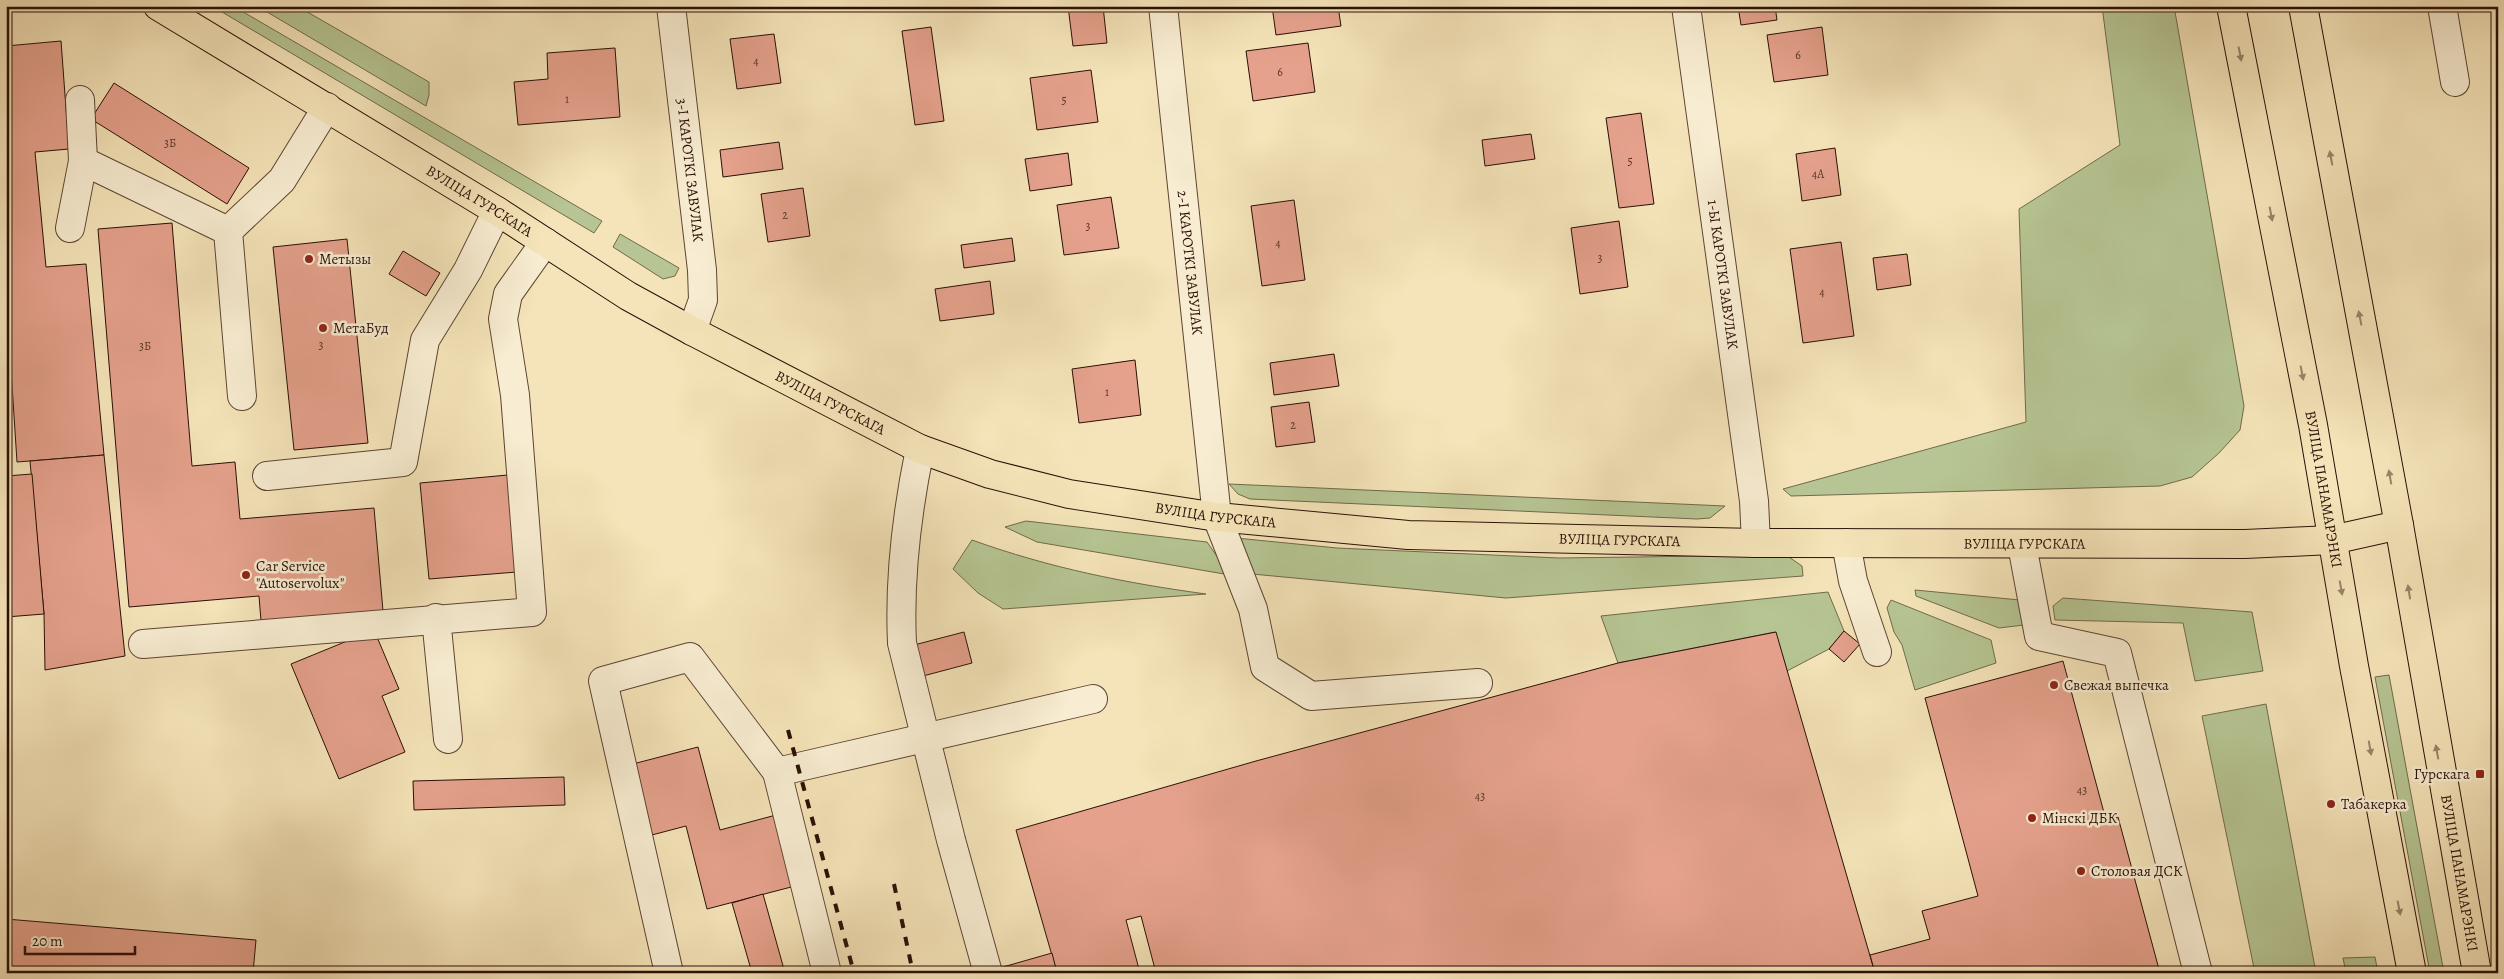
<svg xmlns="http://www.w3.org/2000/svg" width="2504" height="979" font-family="Alegreya,serif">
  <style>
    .green { fill: #b6c593; stroke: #706a4c }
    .building { fill: #e5a18c; stroke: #2a0f06 }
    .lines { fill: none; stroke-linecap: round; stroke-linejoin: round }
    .minor-casing { stroke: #5d4433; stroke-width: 30 }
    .major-casing { stroke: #2a0f06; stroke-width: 30 }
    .minor { stroke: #f8edd2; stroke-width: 28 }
    .major { stroke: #f5e4b9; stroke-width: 28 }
    .rail { stroke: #2a0f06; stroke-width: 4; stroke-dasharray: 9 9; stroke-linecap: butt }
    .oneway { fill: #9a8468 }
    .poi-dot { fill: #8f2418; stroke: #f8edd2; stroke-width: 2 }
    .labels { text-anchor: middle; stroke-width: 5; stroke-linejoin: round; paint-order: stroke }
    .number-label { font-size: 12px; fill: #593428 }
    .street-label { font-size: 15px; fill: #2a0f06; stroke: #f8edd2 }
    .poi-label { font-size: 15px; fill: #2a0f06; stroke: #f8edd2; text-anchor: start }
  </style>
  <rect width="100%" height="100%" fill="#f5e4b9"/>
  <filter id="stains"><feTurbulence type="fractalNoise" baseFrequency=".004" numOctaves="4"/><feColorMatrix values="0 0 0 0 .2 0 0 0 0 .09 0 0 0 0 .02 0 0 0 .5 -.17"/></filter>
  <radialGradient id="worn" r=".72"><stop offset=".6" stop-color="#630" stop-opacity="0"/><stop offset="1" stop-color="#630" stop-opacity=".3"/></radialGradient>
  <g class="green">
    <path d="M212,6H233L602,221L594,233Z"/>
    <path d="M257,6H297L429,82V95L426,106Z"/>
    <path d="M2102,6H2174L2244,406L2240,430L2219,453L2192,477L2160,486L1791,496L1783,489L2026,422L2019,209L2120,145Z"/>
    <path d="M620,234L679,268L675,276L663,279L613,247Z"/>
    <path d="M1229,484L1725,506L1710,518L1697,519L1250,499L1238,494Z"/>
    <path d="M1026,521L1207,542L1230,575L1037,542L1005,527Z"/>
    <path d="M1236,538L1337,548L1559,558L1786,555L1802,566L1803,576L1506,598L1252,574Z"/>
    <path d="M972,540C1050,568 1125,583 1206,594L1003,609L978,593L953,569Z"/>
    <path d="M1915,590L2020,600L2024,625L1999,628L1916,596Z"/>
    <path d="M1828,592L1844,631L1829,649L1787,671L1775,632L1618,663L1601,616Z"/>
    <path d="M2063,598L2252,612L2263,671L2195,681L2183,623L2055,620L2053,606Z"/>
    <path d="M1891,600L1991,640L1996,663L1915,690L1902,645L1894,632L1887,608Z"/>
    <path d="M2389,675L2444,973H2430L2375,677Z"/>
    <path d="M2266,704L2316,973H2255L2202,716Z"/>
    <path d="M2375,957L2378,973H2346L2343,958Z"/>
  </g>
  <g class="building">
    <path d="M326,6H390V8L326,10Z"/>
    <path d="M1068,6H1103L1107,43L1073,46Z"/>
    <path d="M1272,6H1338L1341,26L1276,35Z"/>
    <path d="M1738,6H1775L1777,20L1741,25Z"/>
    <path d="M931,27L944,121L915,125L902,31Z"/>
    <path d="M1822,27L1828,75L1774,82L1767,35Z"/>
    <path d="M774,34L781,83L737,89L730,39Z"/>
    <path d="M61,41L69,149L35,152L46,267L86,264L104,455L17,462L6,292V46Z"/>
    <path d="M1308,43L1315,92L1253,101L1246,51Z"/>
    <path d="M615,48L620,117L518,125L514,82L548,79L547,53Z"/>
    <path d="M1091,70L1098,122L1037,130L1030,78Z"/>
    <path d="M114,83L249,168L227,204L91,119Z"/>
    <path d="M1641,113L1654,204L1619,208L1606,118Z"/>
    <path d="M1531,134L1535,159L1485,166L1482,140Z"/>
    <path d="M779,142L783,169L723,177L720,150Z"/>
    <path d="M1835,148L1841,195L1802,201L1796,154Z"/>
    <path d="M1068,153L1072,185L1030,191L1025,159Z"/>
    <path d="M803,188L810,236L768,242L761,194Z"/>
    <path d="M1111,197L1119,248L1064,255L1057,205Z"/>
    <path d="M1294,200L1305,280L1262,286L1251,206Z"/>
    <path d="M1619,221L1628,287L1580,294L1571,228Z"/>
    <path d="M172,223L192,466L235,462L240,519L374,508L383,611L261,621L259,596L129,607L98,229Z"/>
    <path d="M1012,238L1015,261L964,268L961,245Z"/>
    <path d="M347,239L368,443L294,450L273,247Z"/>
    <path d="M1841,242L1854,336L1803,343L1790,249Z"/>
    <path d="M403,251L440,273L426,296L389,274Z"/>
    <path d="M1907,254L1911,285L1877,290L1873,258Z"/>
    <path d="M990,281L994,314L940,321L935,289Z"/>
    <path d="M1334,354L1339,386L1274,395L1270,363Z"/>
    <path d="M1135,360L1141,415L1079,423L1072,369Z"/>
    <path d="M1309,402L1315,442L1276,447L1271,407Z"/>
    <path d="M104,455L125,656L45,670L44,614L30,461Z"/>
    <path d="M32,474L44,614L6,617V476Z"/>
    <path d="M508,475L517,572L429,579L420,483Z"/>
    <path d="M374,630L399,689L382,696L405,752L339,779L291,664Z"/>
    <path d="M1844,631L1860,644L1844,662L1829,649Z"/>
    <path d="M964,632L972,663L923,676L914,645Z"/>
    <path d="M1776,632L1875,973H1156L1141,916L1126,920L1140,973H1057L1016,830L1256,761L1618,663Z"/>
    <path d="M2063,661L2106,820L2118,817L2160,973H1875L1870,955L1930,939L1922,911L1978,896L1925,698Z"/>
    <path d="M698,747L720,830L776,815L795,886L707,909L686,826L648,836L629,765Z"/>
    <path d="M564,777L565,805L414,810L413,781Z"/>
    <path d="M763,894L785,973H752L732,903Z"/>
    <path d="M6,919L256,940L253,973H6Z"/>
    <path d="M1052,953L1057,973H982Z"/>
  </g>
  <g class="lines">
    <defs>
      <g id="minor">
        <path id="s1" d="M671,6L702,270L703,300L692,331"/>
        <path id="s2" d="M1163,6L1217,517L1253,609L1265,667L1311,696L1478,683"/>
        <path id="s3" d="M1686,6L1754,501L1756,543"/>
        <path d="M2442,6L2455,82"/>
        <path d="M80,100L83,161"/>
        <path d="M70,228L83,161L228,231"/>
        <path d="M242,396L228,231L282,180L327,107"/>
        <path d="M920,449C907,512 899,579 902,643L951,840L988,973"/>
        <path d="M267,476L403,462L425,340L468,270L497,211"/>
        <path d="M1846,543L1853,581L1877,652"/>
        <path d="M2022,545L2039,636L2117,653L2198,973"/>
        <path d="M436,618L448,739"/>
        <path d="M143,644L532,612L515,395L503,319L508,294L545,242"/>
        <path d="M669,973L603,681L690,657L777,772"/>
        <path d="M827,973L777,772L1093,699"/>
      </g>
      <g id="major">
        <path id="s4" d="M158,6L497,211L628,296L692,331L920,449L990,474L1069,494L1217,517L1408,535L1756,543L2245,544L2332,540L2399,525"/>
        <path id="s5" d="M2231,6L2313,425L2354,666L2412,973"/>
        <path id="s6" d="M2303,6L2399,525L2477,973"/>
      </g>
    </defs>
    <use href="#minor" class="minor-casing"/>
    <use href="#major" class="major-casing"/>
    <use href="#minor" class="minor"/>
    <use href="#major" class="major"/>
    <g class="rail">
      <path d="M788,730L854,973"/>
      <path d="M894,884L913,973"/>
    </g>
  </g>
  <defs><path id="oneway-solid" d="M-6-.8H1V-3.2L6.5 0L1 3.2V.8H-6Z" transform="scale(1.25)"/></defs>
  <g class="oneway">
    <use href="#oneway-solid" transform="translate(2240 54) rotate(79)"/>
    <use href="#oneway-solid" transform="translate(2331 158) rotate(-101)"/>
    <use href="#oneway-solid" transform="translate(2271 214) rotate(79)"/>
    <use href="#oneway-solid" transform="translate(2360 318) rotate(-101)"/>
    <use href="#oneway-solid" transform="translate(2302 373) rotate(79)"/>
    <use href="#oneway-solid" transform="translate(2390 477) rotate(-100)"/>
    <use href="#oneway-solid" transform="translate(2341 588) rotate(80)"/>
    <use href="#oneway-solid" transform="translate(2409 592) rotate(-99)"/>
    <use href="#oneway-solid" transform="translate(2370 748) rotate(80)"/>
    <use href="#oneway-solid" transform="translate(2437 752) rotate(-100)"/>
    <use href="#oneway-solid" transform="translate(2399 908) rotate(79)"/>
  </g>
  <g class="poi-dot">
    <circle cx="309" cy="259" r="5"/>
    <circle cx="323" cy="328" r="5"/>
    <circle cx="246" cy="575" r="5"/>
    <circle cx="2054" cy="685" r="5"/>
    <rect x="2475" y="769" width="10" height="10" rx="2.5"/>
    <circle cx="2331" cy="804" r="5"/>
    <circle cx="2032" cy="818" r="5"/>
    <circle cx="2081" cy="871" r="5"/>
  </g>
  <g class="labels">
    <g class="number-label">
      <text x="1798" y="59">6</text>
      <text x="756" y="65">4</text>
      <text x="1280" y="76">6</text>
      <text x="567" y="103">1</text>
      <text x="1064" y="104">5</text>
      <text x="170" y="147">3Б</text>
      <text x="1630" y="165">5</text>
      <text x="1818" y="178">4А</text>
      <text x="785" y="219">2</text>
      <text x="1088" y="230">3</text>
      <text x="1278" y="247">4</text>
      <text x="1600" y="262">3</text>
      <text x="1822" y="296">4</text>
      <text x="321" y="349">3</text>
      <text x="145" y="350">3Б</text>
      <text x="1107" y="396">1</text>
      <text x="1293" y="429">2</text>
      <text x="2082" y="794">43</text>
      <text x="1480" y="800">43</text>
    </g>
    <g class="street-label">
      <text dy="5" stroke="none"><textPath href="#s1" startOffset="165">3-І КАРОТКІ ЗАВУЛАК</textPath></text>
      <text dy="5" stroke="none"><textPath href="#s4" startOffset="376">ВУЛІЦА ГУРСКАГА</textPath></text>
      <text dy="5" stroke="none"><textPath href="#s2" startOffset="258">2-І КАРОТКІ ЗАВУЛАК</textPath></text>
      <text dy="5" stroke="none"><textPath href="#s3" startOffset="271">1-Ы КАРОТКІ ЗАВУЛАК</textPath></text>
      <text dy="5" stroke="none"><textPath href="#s4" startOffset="781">ВУЛІЦА ГУРСКАГА</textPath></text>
      <text dy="5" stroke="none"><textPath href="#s5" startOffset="492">ВУЛІЦА ПАНАМАРЭНКІ</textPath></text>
      <text dy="5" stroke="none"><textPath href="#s4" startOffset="1186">ВУЛІЦА ГУРСКАГА</textPath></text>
      <text dy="5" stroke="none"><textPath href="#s4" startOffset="1591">ВУЛІЦА ГУРСКАГА</textPath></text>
      <text dy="5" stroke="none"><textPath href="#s4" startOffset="1996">ВУЛІЦА ГУРСКАГА</textPath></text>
      <text dy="5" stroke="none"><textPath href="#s6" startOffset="881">ВУЛІЦА ПАНАМАРЭНКІ</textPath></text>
    </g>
    <g class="poi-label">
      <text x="319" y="264">Метызы</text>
      <text x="333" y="333">МетаБуд</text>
      <text x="256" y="571">Car Service<tspan x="256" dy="17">"Autoservolux"</tspan></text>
      <text x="2064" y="690">Свежая выпечка</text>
      <text x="2470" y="779" text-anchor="end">Гурскага</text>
      <text x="2341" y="809">Табакерка</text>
      <text x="2042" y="823">Мінскі ДБК</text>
      <text x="2091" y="876">Столовая ДСК</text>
    </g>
  </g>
  <rect width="2504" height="979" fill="none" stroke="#f5e4b9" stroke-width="25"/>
  <rect x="8" y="8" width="2489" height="964" fill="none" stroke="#2a0f06" stroke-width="2.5"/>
  <rect x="12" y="12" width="2479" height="954" fill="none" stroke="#2a0f06"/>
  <path d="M25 946v8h110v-8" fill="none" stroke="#2a0f06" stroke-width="2.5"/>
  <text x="32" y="946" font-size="15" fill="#2a0f06" stroke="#f8edd2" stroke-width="4" paint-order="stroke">20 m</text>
  <rect width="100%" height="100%" filter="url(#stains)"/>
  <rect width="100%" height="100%" fill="url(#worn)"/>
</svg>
